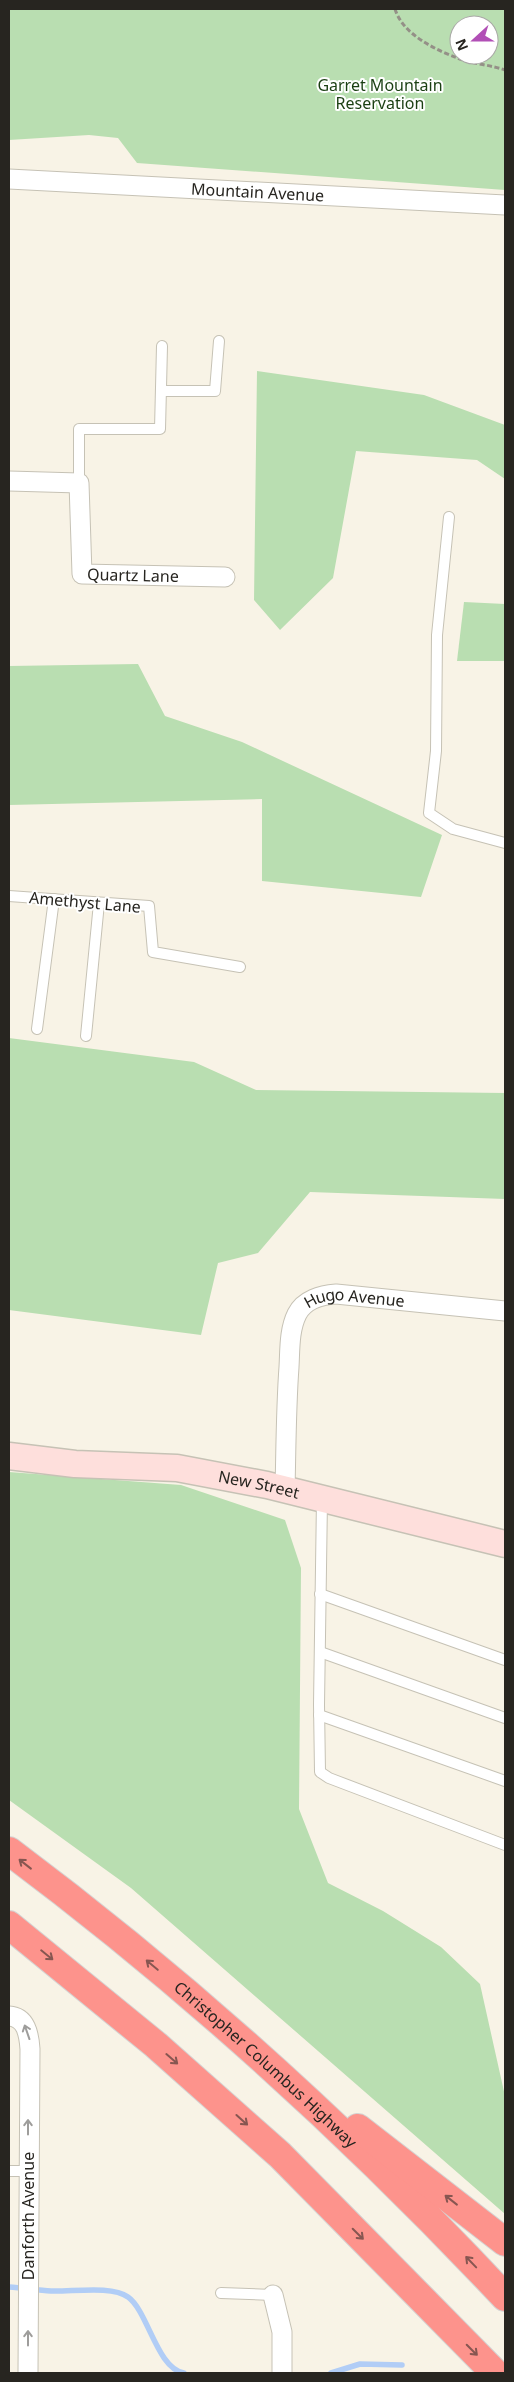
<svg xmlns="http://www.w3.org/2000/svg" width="514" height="2382" font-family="'Noto Sans',sans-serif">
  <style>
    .green { fill: #b9deb1; fill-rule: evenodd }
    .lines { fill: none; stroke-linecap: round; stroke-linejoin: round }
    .stream { stroke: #b1cdf6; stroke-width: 5.5 }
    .lane-casing { stroke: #c6c2b5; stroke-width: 12 }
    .street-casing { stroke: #c6c2b5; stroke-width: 21 }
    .secondary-casing { stroke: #c6c2b5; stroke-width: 29 }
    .highway-casing { stroke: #d4d3d2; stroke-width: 30 }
    .path { stroke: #949087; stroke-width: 3; stroke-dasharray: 5 2.5; stroke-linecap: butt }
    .lane { stroke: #fff; stroke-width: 10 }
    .street { stroke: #fff; stroke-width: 19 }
    .secondary { stroke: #fedfdc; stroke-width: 26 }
    .highway { stroke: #fd938c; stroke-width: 28 }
    .oneway { stroke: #875651 }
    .oneway2 { stroke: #9e9d9b }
    .labels { text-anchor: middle; stroke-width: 4; stroke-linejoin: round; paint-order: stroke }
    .park-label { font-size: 16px; fill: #1a3f12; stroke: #fff }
    .street-label { font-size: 16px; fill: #272520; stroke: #fff }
  </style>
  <rect width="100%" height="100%" fill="#f8f3e6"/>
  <g class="green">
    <path d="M9,9H505V190L137,163L118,138L89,135L9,140ZM459,25H489V55H459Z"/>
    <path d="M257,371L424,395L505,425V479L477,460L356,451L333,578L280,630L254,600Z"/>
    <path d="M464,602L505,604V661H457Z"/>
    <path d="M138,664L165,716L242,742L442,835L421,897L262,881V799L9,805V666Z"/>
    <path d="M9,1038L194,1062L256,1090L505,1093V1199L310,1192L258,1253L218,1263L201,1335L9,1310Z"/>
    <path d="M9,1472L181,1485L285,1520L301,1568L299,1809L328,1883L383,1911L441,1947L480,1984L505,2096V2214L131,1888L9,1800Z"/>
  </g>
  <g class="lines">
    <g class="stream">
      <path d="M9,2287C23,2288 37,2290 51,2291C71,2292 112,2285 128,2297C148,2311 157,2369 184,2373"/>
      <path d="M331,2373L360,2364L402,2365"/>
    </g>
    <defs>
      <g id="lane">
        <path d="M161,391H215L219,341"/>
        <path d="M79,483V429H160L162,346"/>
        <path d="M449,517L437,635L436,751L429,813L453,829L505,843"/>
        <path d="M9,896L149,906L153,952L240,967"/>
        <path d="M37,1029L54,899"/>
        <path d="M86,1036L99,903"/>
        <path d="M322,1499L319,1705L320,1772L329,1778L505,1845"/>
        <path d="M320,1594L505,1660"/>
        <path d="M320,1652L505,1718"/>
        <path d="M319,1715L505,1781"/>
        <path d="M9,2171H29"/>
        <path d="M221,2293L273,2295"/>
      </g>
      <g id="street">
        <path id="s1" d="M9,179L505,205"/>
        <path id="s2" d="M9,481L79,483L82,574L225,577"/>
        <path id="s3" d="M285,1490C286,1449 286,1408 289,1367C290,1350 289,1330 297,1314C304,1300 321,1295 336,1294L505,1311"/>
        <path d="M9,2016C26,2017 29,2034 30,2049L28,2373"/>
        <path d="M273,2295L282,2332V2373"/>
      </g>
      <g id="secondary">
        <path id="s4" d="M9,1456L75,1464L177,1468L267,1485L505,1544"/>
      </g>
      <g id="highway">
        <path id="s5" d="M9,1851C187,1984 353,2135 505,2297"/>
        <path d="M9,1925L156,2045L280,2155L495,2373"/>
        <path d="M358,2128L505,2242"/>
      </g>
    </defs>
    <use href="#lane" class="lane-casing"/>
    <use href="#street" class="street-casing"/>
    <use href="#secondary" class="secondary-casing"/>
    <use href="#highway" class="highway-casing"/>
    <path class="path" d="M395,9C403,35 436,50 460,59C474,64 491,65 505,70"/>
    <use href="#lane" class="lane"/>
    <use href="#street" class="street"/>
    <use href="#secondary" class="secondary"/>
    <use href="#highway" class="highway"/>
  </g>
  <defs><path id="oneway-shaft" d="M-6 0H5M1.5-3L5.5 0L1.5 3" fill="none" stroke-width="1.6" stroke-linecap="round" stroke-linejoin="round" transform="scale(1.25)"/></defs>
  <g class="oneway">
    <use href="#oneway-shaft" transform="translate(25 1864) rotate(-142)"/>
    <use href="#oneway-shaft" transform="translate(47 1955) rotate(39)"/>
    <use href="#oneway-shaft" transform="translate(152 1965) rotate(-140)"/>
    <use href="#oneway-shaft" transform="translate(172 2059) rotate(41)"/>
    <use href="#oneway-shaft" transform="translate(242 2120) rotate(42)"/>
    <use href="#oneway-shaft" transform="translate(451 2200) rotate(-142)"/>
    <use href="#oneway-shaft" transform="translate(358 2234) rotate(45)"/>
    <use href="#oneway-shaft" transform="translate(471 2262) rotate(-134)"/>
    <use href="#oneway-shaft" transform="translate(472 2350) rotate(45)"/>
  </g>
  <g class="oneway2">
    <use href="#oneway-shaft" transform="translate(27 2032) rotate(-109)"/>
    <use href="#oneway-shaft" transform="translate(28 2127) rotate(-90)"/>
    <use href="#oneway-shaft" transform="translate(28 2338) rotate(-90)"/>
  </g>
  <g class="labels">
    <g class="park-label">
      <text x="380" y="91">Garret Mountain<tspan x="380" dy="18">Reservation</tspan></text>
    </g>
    <g class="street-label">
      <text dy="6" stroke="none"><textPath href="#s1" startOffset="249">Mountain Avenue</textPath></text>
      <text dy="6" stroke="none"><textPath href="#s2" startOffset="212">Quartz Lane</textPath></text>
      <text transform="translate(85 902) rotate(5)" y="6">Amethyst Lane</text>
      <text dy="6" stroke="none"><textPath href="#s3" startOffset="241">Hugo Avenue</textPath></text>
      <text dy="6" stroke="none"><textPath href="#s4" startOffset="252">New Street</textPath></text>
      <text dy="6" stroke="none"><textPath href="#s5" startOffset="334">Christopher Columbus Highway</textPath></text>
      <text transform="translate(28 2216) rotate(-90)" y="6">Danforth Avenue</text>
    </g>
  </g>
  <rect width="514" height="2382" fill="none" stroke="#272520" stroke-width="20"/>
  <g transform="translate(474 40) rotate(249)"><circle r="24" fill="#ffffff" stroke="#a9a8a6"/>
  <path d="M0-4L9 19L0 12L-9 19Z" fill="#b14fb6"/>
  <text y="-8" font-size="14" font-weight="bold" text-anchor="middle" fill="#272520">N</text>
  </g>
</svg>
